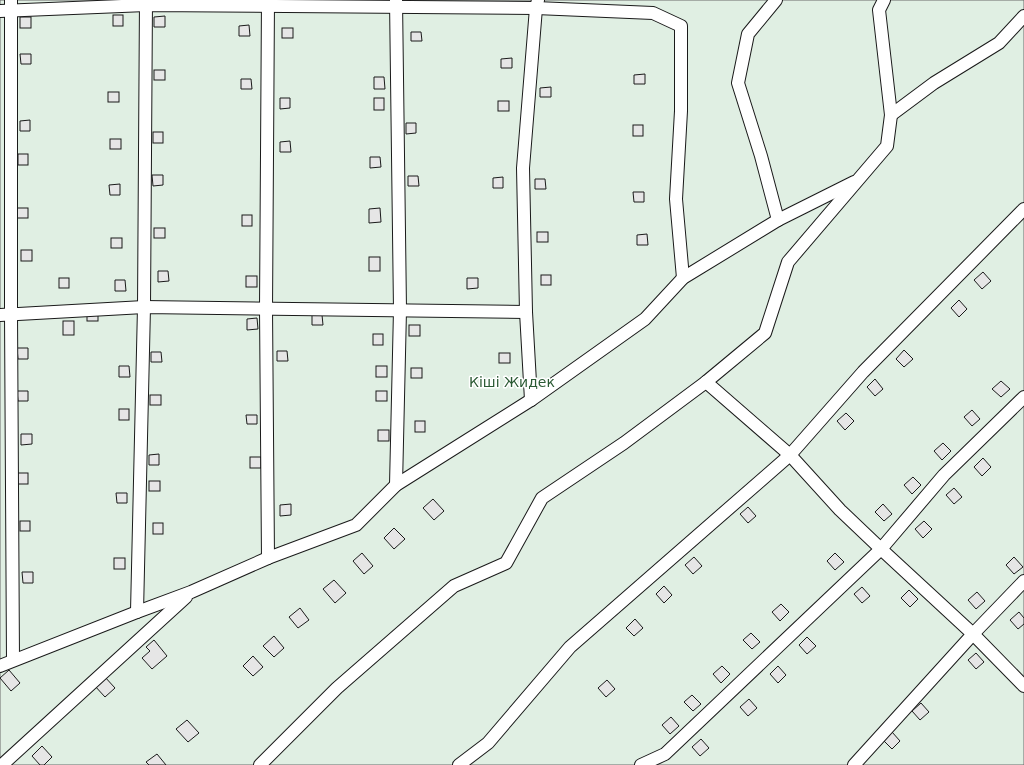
<svg xmlns="http://www.w3.org/2000/svg" width="1024" height="765" font-family="'DejaVu Sans',sans-serif">
  <style>
    .green { fill: #e0efe3; stroke: #6a6a6a }
    .building { fill: #e6e6e6; stroke: #1a1a1a }
    .lines { fill: none; stroke-linecap: round; stroke-linejoin: round }
    .minor-casing { stroke: #1a1a1a; stroke-width: 14 }
    .minor { stroke: #fff; stroke-width: 12 }
    .labels { text-anchor: middle; stroke-width: 3; stroke-linejoin: round; paint-order: stroke }
    .park-label { font-size: 14px; fill: #2b5a34; stroke: #fff }
  </style>
  <rect width="100%" height="100%" fill="#fff"/>
  <rect class="green" x="0" y="0" width="1024" height="765"/>
  <g class="building">
    <rect x="113" y="15" width="10" height="11"/>
    <path d="M165,16V27H154V17Z"/>
    <rect x="20" y="17" width="11" height="11"/>
    <path d="M249,25L250,36H239V26Z"/>
    <rect x="282" y="28" width="11" height="10"/>
    <path d="M411,32H421L422,41H411Z"/>
    <path d="M20,54H31V64H21Z"/>
    <path d="M512,58V68H501V59Z"/>
    <rect x="154" y="70" width="11" height="10"/>
    <path d="M645,74V84H634V75Z"/>
    <path d="M374,77H384L385,89H374Z"/>
    <path d="M241,79H251L252,89H241Z"/>
    <path d="M551,87V97H540V88Z"/>
    <rect x="108" y="92" width="11" height="10"/>
    <path d="M280,98H290V108L280,109Z"/>
    <rect x="374" y="98" width="10" height="12"/>
    <rect x="498" y="101" width="11" height="10"/>
    <path d="M30,120V131H20V121Z"/>
    <path d="M406,123H416V133L406,134Z"/>
    <rect x="633" y="125" width="10" height="11"/>
    <rect x="153" y="132" width="10" height="11"/>
    <rect x="110" y="139" width="11" height="10"/>
    <path d="M290,141L291,152H280V142Z"/>
    <rect x="18" y="154" width="10" height="11"/>
    <path d="M370,157H380L381,167L370,168Z"/>
    <path d="M152,175H163V185L153,186Z"/>
    <path d="M408,176H418L419,186H408Z"/>
    <path d="M503,177V188H493V178Z"/>
    <path d="M535,179H545L546,189H535Z"/>
    <path d="M120,184V195H110L109,185Z"/>
    <path d="M633,192H644V202H634Z"/>
    <rect x="17" y="208" width="11" height="10"/>
    <path d="M380,208L381,222L369,223V209Z"/>
    <rect x="242" y="215" width="10" height="11"/>
    <rect x="154" y="228" width="11" height="10"/>
    <rect x="537" y="232" width="11" height="10"/>
    <path d="M647,234L648,245H637V235Z"/>
    <rect x="111" y="238" width="11" height="10"/>
    <rect x="21" y="250" width="11" height="11"/>
    <rect x="369" y="257" width="11" height="14"/>
    <path d="M158,271H168L169,281L158,282Z"/>
    <path d="M983,272L991,281L982,289L974,280Z"/>
    <rect x="541" y="275" width="10" height="10"/>
    <rect x="246" y="276" width="11" height="11"/>
    <rect x="59" y="278" width="10" height="10"/>
    <path d="M467,278H478V288L467,289Z"/>
    <path d="M115,280H125L126,291H115Z"/>
    <path d="M959,300L967,309L959,317L951,308Z"/>
    <rect x="87" y="311" width="11" height="10"/>
    <path d="M312,315H322L323,325H312Z"/>
    <path d="M257,318L258,329L247,330V319Z"/>
    <rect x="63" y="321" width="11" height="14"/>
    <rect x="409" y="325" width="11" height="11"/>
    <rect x="373" y="334" width="10" height="11"/>
    <path d="M17,348H28V359H18Z"/>
    <path d="M904,350L913,359L904,367L896,359Z"/>
    <path d="M277,351H287L288,361H277Z"/>
    <path d="M151,352H161L162,362H151Z"/>
    <rect x="499" y="353" width="11" height="10"/>
    <path d="M119,366H129L130,377H119Z"/>
    <rect x="376" y="366" width="11" height="11"/>
    <rect x="411" y="368" width="11" height="10"/>
    <path d="M875,379L883,389L875,396L867,387Z"/>
    <path d="M1001,381L1010,389L1001,397L992,389Z"/>
    <path d="M17,391H28V401H18Z"/>
    <rect x="376" y="391" width="11" height="10"/>
    <rect x="150" y="395" width="11" height="10"/>
    <rect x="119" y="409" width="10" height="11"/>
    <path d="M972,410L980,419L972,426L964,417Z"/>
    <path d="M846,413L854,421L845,430L837,421Z"/>
    <path d="M246,415H257V424H247Z"/>
    <rect x="415" y="421" width="10" height="11"/>
    <rect x="378" y="430" width="11" height="11"/>
    <path d="M21,434H32V444L21,445Z"/>
    <path d="M943,443L951,451L942,460L934,451Z"/>
    <path d="M159,454V465H149V455Z"/>
    <rect x="250" y="457" width="11" height="11"/>
    <path d="M983,458L991,467L982,476L974,467Z"/>
    <rect x="17" y="473" width="11" height="11"/>
    <path d="M913,477L921,485L912,494L904,485Z"/>
    <rect x="149" y="481" width="11" height="10"/>
    <path d="M954,488L962,497L954,504L946,495Z"/>
    <path d="M116,493H127V503H117Z"/>
    <path d="M433,499L444,511L434,520L423,508Z"/>
    <path d="M291,504V515L280,516V505Z"/>
    <path d="M883,504L892,514L884,521L875,512Z"/>
    <path d="M748,507L756,516L748,523L740,514Z"/>
    <rect x="20" y="521" width="10" height="10"/>
    <path d="M924,521L932,529L923,538L915,529Z"/>
    <rect x="153" y="523" width="10" height="11"/>
    <path d="M394,528L405,539L394,549L384,538Z"/>
    <path d="M362,553L373,566L364,574L353,561Z"/>
    <path d="M835,553L844,562L835,570L827,561Z"/>
    <path d="M694,557L702,566L693,574L685,565Z"/>
    <path d="M1014,557L1023,567L1014,574L1006,565Z"/>
    <rect x="114" y="558" width="11" height="11"/>
    <path d="M22,572H33V583H23Z"/>
    <path d="M334,580L346,593L335,603L323,589Z"/>
    <path d="M664,586L672,595L664,603L656,594Z"/>
    <path d="M862,587L870,596L862,603L854,594Z"/>
    <path d="M909,590L918,599L910,607L901,598Z"/>
    <path d="M977,592L985,601L976,609L968,600Z"/>
    <path d="M781,604L789,612L780,621L772,612Z"/>
    <path d="M300,608L309,620L298,628L289,617Z"/>
    <path d="M1019,612L1024,618V624L1018,629L1010,620Z"/>
    <path d="M635,619L643,628L634,636L626,628Z"/>
    <path d="M751,633L760,642L752,649L743,640Z"/>
    <path d="M274,636L284,648L274,657L263,646Z"/>
    <path d="M807,637L816,646L807,654L799,645Z"/>
    <path d="M154,640L167,656L152,669L142,658L150,651L146,647Z"/>
    <path d="M976,653L984,662L976,669L968,660Z"/>
    <path d="M253,656L263,667L253,676L243,666Z"/>
    <path d="M722,666L730,674L721,683L713,674Z"/>
    <path d="M778,666L786,675L778,683L770,674Z"/>
    <path d="M9,670L20,683L11,691L0,678Z"/>
    <path d="M104,676L115,688L105,697L94,685Z"/>
    <path d="M607,680L615,689L606,697L598,688Z"/>
    <path d="M692,695L701,704L693,711L684,702Z"/>
    <path d="M749,699L757,708L748,716L740,707Z"/>
    <path d="M921,703L929,712L920,720L912,711Z"/>
    <path d="M671,717L679,726L670,734L662,725Z"/>
    <path d="M187,720L199,733L188,742L176,729Z"/>
    <path d="M892,732L900,741L892,749L883,740Z"/>
    <path d="M701,739L709,748L700,756L692,747Z"/>
    <path d="M42,746L52,757L44,765H40L32,756Z"/>
    <path d="M157,754L166,765H149L146,762Z"/>
  </g>
  <g class="lines">
    <defs>
      <g id="minor">
        <path d="M11,0V315L13,660"/>
        <path d="M268,0L266,309L268,558"/>
        <path d="M396,0L400,310L396,485"/>
        <path d="M776,0L748,34L738,83L761,156L778,220"/>
        <path d="M0,11L146,5L536,8L653,13L681,26V111L676,199L683,278"/>
        <path d="M891,115L934,83L999,43L1024,16"/>
        <path d="M0,315L144,307L526,312"/>
        <path d="M706,382L790,455L840,510L881,549L973,634L1024,686"/>
        <path d="M531,400L526,312L523,168L536,8L538,0"/>
        <path d="M137,612L144,307L146,0"/>
        <path d="M0,666L137,612L191,592L268,558L356,525L396,485L531,400L645,319L683,278L778,220L854,182"/>
        <path d="M2,765L186,597"/>
        <path d="M260,765L337,688L454,586L506,563L542,498L624,443L706,382L765,333L788,262L887,146L891,115L879,10L884,0"/>
        <path d="M459,765L488,743L570,647L790,455L863,372L1024,209"/>
        <path d="M641,765L665,754L881,549L944,475L1024,397"/>
        <path d="M854,765L973,634L1024,581"/>
      </g>
    </defs>
    <use href="#minor" class="minor-casing"/>
    <use href="#minor" class="minor"/>
  </g>
  <g class="labels">
    <g class="park-label">
      <text x="512" y="387">Кіші Жидек</text>
    </g>
  </g>
</svg>
